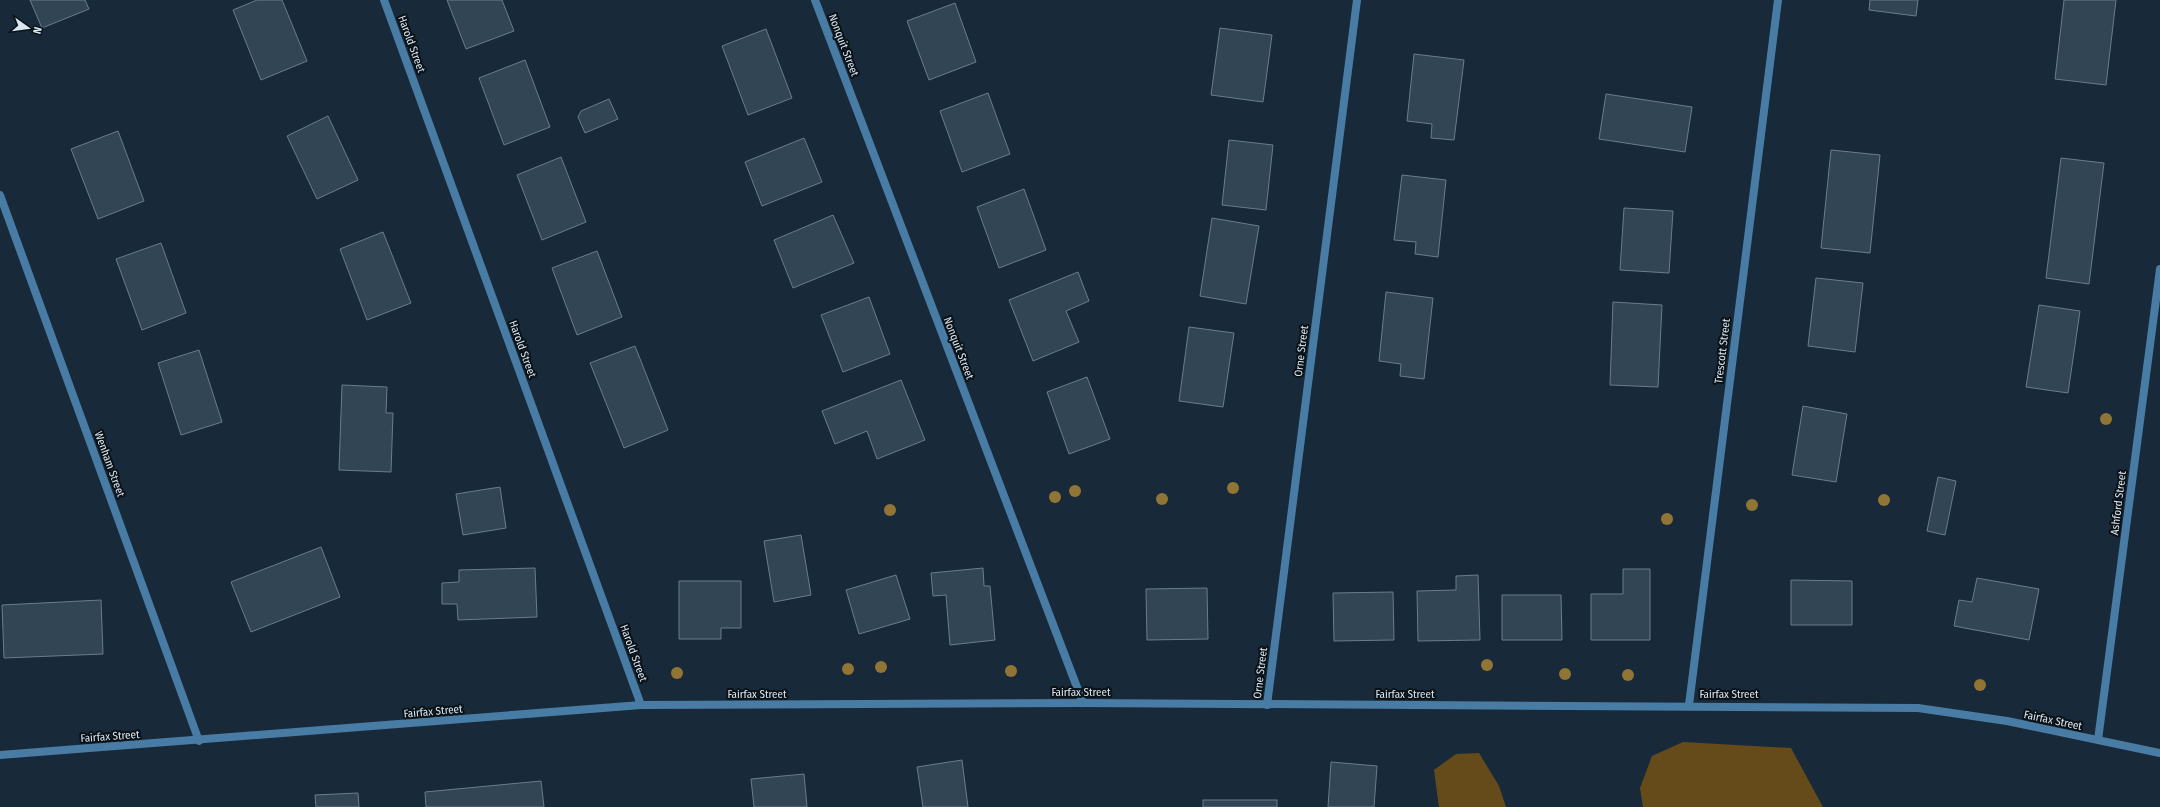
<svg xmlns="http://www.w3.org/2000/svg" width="2160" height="807" font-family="'Fira Sans Condensed',sans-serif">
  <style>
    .forest { fill: #654b1a }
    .building { fill: #324555; stroke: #687d8e }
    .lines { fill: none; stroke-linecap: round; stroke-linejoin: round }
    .minor { stroke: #497ca4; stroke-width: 8 }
    .tree { fill: #907534 }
    .labels { text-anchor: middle; stroke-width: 4; stroke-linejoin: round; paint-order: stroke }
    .street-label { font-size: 11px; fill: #dae6f0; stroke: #0a1218 }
  </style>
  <rect width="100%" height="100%" fill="#182a39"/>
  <g class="forest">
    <path d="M1683,742L1791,748L1823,807H1643L1640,788L1652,756Z"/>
    <path d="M1479,753L1499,786L1506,807H1439L1434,770L1456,754Z"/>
  </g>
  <g class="building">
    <path d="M30,0H85L89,9L42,28Z"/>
    <path d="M257,0H282L307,61L261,80L233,10Z"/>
    <path d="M447,0H502L514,31L466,49Z"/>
    <path d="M1870,0H1918L1916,16L1869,10Z"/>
    <path d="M2064,0H2116L2106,85L2055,79Z"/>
    <path d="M955,3L976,62L929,80L907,21Z"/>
    <path d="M1220,28L1272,35L1263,102L1211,95Z"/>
    <path d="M766,29L792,98L748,115L722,46Z"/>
    <path d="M1414,54L1464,60L1454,140L1431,138L1432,124L1407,121Z"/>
    <path d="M525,60L550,127L504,145L479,78Z"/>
    <path d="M988,93L1010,154L962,172L940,111Z"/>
    <path d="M1606,94L1692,107L1685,152L1599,139Z"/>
    <path d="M609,99L618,119L585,133L578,117L581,111Z"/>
    <path d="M328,116L358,180L317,199L287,136Z"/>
    <path d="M118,131L144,201L98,219L71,149Z"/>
    <path d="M804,138L822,182L762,206L745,162Z"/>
    <path d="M1229,140L1273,145L1266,210L1222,205Z"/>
    <path d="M1831,150L1880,155L1870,253L1821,248Z"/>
    <path d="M561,157L586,222L542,240L517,175Z"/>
    <path d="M2061,158L2104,163L2089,284L2046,278Z"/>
    <path d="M1402,175L1446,180L1438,257L1415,254L1416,242L1394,240Z"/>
    <path d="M1024,189L1046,250L999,268L977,207Z"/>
    <path d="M1624,208L1673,211L1669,273L1620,270Z"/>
    <path d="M833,215L854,263L793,288L774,240Z"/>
    <path d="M1212,218L1259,226L1246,304L1200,296Z"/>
    <path d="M383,232L411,303L367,320L340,249Z"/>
    <path d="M161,243L186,313L142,330L116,259Z"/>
    <path d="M597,251L622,317L577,335L552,268Z"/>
    <path d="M1078,272L1089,301L1066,311L1079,342L1033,361L1009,300Z"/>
    <path d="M1816,278L1863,283L1855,352L1808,346Z"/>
    <path d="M1386,292L1433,298L1424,379L1400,376L1401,364L1379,361Z"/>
    <path d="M869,297L890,354L843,372L821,315Z"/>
    <path d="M1613,302L1662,305L1658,387L1610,385Z"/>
    <path d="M2039,305L2080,311L2068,393L2026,387Z"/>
    <path d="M1189,327L1234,333L1223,407L1179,401Z"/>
    <path d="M635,346L668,430L624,448L590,363Z"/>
    <path d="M199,350L222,422L181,435L158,363Z"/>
    <path d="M1087,377L1110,439L1069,454L1047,392Z"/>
    <path d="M901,380L925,440L877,459L867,431L835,444L822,411Z"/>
    <path d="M342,385L387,387L386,413H393L391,472L339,470Z"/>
    <path d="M1803,406L1847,414L1836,482L1792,475Z"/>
    <path d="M1938,477L1956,481L1945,535L1927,531Z"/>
    <path d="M500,487L506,528L463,535L456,494Z"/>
    <path d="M801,535L811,595L774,602L764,541Z"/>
    <path d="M321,547L340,597L251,632L231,582Z"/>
    <path d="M535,568L537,617L458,620L457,604H442V583L459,582V570Z"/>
    <path d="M983,568L984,586H990L995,640L950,645L946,595L933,596L931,573Z"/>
    <path d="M1623,569H1650V640H1591V594H1623Z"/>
    <path d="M896,575L910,619L859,634L846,590Z"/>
    <path d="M1478,575L1480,640L1418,641L1417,591L1456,590V576Z"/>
    <path d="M1977,578L2039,589L2029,640L1954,626L1959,600L1972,602Z"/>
    <path d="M1791,580L1852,581V625H1791Z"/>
    <path d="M679,581H741V628H721V639H679Z"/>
    <path d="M1207,588L1208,639L1147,640L1146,589Z"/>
    <path d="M1393,592L1394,640L1334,641L1333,593Z"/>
    <path d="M1502,595H1561L1562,640H1502Z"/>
    <path d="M101,600L103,654L4,658L2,605Z"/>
    <path d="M962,760L968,807H923L917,767Z"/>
    <path d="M1331,762L1377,766L1374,807H1328Z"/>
    <path d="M804,774L807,807H754L751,779Z"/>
    <path d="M541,781L544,807H426L425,792Z"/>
    <path d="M358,793L359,807H316L315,795Z"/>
    <rect x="1203" y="800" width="74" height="7"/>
  </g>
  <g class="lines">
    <g class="minor">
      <path d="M384,0L641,705"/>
      <path d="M815,0L1083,703"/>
      <path d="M0,195L199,741"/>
      <path d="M1267,705L1357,0"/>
      <path d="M1689,705L1778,0"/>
      <path d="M2098,740L2160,269"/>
      <path d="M0,755L641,705L1083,703L1918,708L2007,721L2160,753"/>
    </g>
  </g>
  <g class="tree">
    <circle cx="2106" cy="419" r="6"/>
    <circle cx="1233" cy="488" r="6"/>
    <circle cx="1075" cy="491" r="6"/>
    <circle cx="1055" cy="497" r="6"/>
    <circle cx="1162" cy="499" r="6"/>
    <circle cx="1884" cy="500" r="6"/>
    <circle cx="1752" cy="505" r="6"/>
    <circle cx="890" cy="510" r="6"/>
    <circle cx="1667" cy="519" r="6"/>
    <circle cx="1487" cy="665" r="6"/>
    <circle cx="881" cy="667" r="6"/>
    <circle cx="848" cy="669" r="6"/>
    <circle cx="1011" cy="671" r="6"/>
    <circle cx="677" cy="673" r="6"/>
    <circle cx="1565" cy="674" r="6"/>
    <circle cx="1628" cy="675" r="6"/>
    <circle cx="1980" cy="685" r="6"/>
  </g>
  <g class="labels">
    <g class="street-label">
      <text transform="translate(412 44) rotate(70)" y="4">Harold Street</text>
      <text transform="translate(844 45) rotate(69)" y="4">Nonquit Street</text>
      <text transform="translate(959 348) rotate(69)" y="4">Nonquit Street</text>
      <text transform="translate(523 349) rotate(70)" y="4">Harold Street</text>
      <text transform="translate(1301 351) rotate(-83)" y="4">Orne Street</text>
      <text transform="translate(1722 351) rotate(-83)" y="4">Trescott Street</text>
      <text transform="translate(110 464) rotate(70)" y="4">Wenham Street</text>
      <text transform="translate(2118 503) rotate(-83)" y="4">Ashford Street</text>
      <text transform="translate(634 653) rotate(70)" y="4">Harold Street</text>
      <text transform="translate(1260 673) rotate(-83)" y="4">Orne Street</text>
      <text x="1081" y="696">Fairfax Street</text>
      <text x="757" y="698">Fairfax Street</text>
      <text x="1405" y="698">Fairfax Street</text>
      <text x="1729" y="698">Fairfax Street</text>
      <text transform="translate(433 711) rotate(-5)" y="4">Fairfax Street</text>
      <text transform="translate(2053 720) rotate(12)" y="4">Fairfax Street</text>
      <text transform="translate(110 736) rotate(-4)" y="4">Fairfax Street</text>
    </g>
  </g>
  <g transform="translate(28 28) rotate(104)" stroke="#0a1218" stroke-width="3" paint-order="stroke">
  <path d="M0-3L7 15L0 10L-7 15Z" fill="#dae6f0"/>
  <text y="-6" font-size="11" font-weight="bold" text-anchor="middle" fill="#dae6f0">N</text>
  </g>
</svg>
